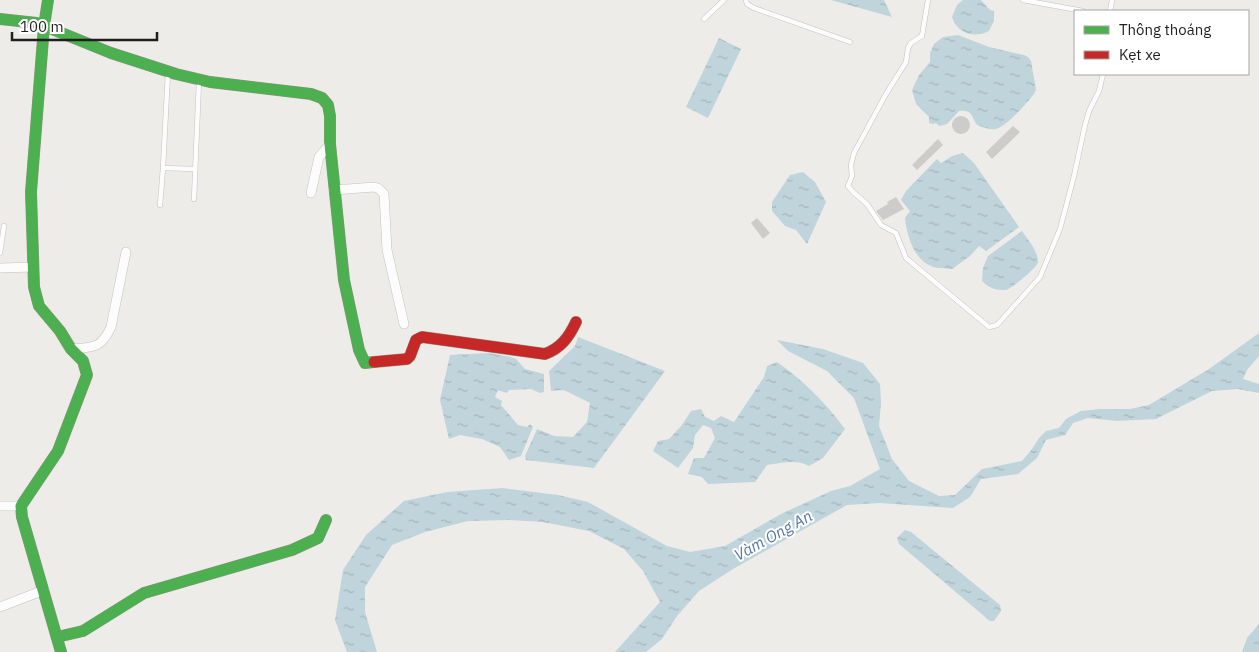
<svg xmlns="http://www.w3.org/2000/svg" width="1259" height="652" font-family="'IBM Plex Sans',sans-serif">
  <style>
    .water { fill: url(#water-ripples) }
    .building { fill: #ceccca }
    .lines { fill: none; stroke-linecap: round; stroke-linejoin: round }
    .lane-casing { stroke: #c3c2c1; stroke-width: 5.5 }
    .street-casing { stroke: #c3c2c1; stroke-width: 10 }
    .fast-casing { stroke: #929583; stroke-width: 12 }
    .jam-casing { stroke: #929583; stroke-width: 12 }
    .lane { stroke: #fcfcfc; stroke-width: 4.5 }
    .street { stroke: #fcfcfc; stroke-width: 9 }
    .fast { stroke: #4caf50; stroke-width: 11 }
    .jam { stroke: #c62828; stroke-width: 11 }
    .labels { text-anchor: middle; stroke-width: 4; stroke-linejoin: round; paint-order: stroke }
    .water-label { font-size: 16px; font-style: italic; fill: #5778a4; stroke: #fff }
  </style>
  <defs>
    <pattern id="water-ripples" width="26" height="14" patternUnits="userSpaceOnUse" patternTransform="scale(1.25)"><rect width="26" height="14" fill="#c0d4dc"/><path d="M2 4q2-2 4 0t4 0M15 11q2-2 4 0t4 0" fill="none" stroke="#a5b6bc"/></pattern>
  </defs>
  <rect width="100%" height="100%" fill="#edece9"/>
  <g class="water">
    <path d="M831,0H884L892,17Z"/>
    <path d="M963,0H981L990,10L994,11V21L989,31C974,39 957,33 952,17L957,5Z"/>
    <path d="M958,35L989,47L1024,55L1028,57L1031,61L1036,90L1034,94C1027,103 1006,127 995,129C989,130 981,127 976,124C971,114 971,110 959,111L947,124L939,126L936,123L933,124L929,123V117L916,104L912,90L919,75L930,62V53L934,44L943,37Z"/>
    <path d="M719,38L741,49L708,118L686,107Z"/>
    <path d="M963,153L974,163L1019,227L986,251L979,246L970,256L952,269C945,268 935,269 929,265C913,257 907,235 905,218L910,211L901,200L906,191L937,159L941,163L952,156Z"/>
    <path d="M803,172L815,182L826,202L807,244L796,230L785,226L772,211V202L790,175Z"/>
    <path d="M1022,231C1028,240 1038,251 1038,262C1037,268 1011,289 1006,290C994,290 991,289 982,281L983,268L988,256Z"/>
    <path d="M1259,333V356L1247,370L1243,379L1259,384V393L1238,389L1212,391L1156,419L1117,421L1088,418L1073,423L1065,435L1046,440L1037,458L1018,474L981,479L970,497L953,508L879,503L847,505L733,569L699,591L677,616L662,639L646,652H615L660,602L643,571L624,549L589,531L543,522L509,520L468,521L425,532L392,545L365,587V612L377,652H347L335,620L343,570L366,535L404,501L447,492L503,488L558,495L588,502L667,546L690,552L725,546L781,514L831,491L850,486L880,469L854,398L827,371L788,351L777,340L823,349L863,363L880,384L881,403L879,426L892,459L909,481L939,496L955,495L982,469L1022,461L1032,449L1039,438L1046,431L1059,428L1066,419L1081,411L1100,409H1130L1149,405L1209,369Z"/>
    <path d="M578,337L665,371L594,468L526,460L525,456L537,429L554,436L573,437L587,422L590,403L564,390L551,391L549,371L575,346Z"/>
    <path d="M489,353L511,357L516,359L525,369L544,374V392L540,393L531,389L509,390L507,393L498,390L495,397L502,401L501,405L518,425L527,427L530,424L533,427L521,456L509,460L500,447L482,439L460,435L449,439L440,400L450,355Z"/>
    <path d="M777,362C804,381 826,403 845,429L823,458L809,466C796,459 782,463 767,465L755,482L708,484L702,477L688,474L694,458H704L715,438L711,428L703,425L695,435L693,448L678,468L653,451L658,441L669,439L682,425L691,411L701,409L705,417L714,421L721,416L734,422L764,377L767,366Z"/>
    <path d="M905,530L911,532L1000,605L1001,611L994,621H990L899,544L897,538Z"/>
    <path d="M1259,624V652H1242L1247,638Z"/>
  </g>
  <g class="building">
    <circle cx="961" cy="125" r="9"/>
    <path d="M1013,126L1020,132L992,159L986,152Z"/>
    <path d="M938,139L943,145L917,170L912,165Z"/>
    <path d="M896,197L904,209L883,220L876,211L888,204L887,202Z"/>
    <path d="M757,218L770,233L763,239L751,223Z"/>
  </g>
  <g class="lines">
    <defs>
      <g id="lane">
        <path d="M746,0L747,4L754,8L850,42"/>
        <path d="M928,0L922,36L911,43L908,48L906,62L886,94L854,153L851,165L852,176L848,186L853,192L867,204L881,225L896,233L906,258L989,327L997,325L1040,277L1060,229L1074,176L1085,125L1089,111L1099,91L1103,74"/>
        <path d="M1023,0L1083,11"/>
        <path d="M1110,11L1112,0"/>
        <path d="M704,19L724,0"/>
        <path d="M168,72L163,168L195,169"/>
        <path d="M194,199L199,81"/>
        <path d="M160,205L163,168"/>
        <path d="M0,253L4,226"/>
      </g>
      <g id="street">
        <path d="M334,190L374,187L378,188L384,194L387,250L404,324"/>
        <path d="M311,193L319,157L330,144"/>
        <path d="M0,268L33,267"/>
        <path d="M71,349C93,347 101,349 111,327L126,252"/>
        <path d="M0,506H21"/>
        <path d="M0,607L44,590"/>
      </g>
      <g id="fast">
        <path d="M48,0L44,26L31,192L34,287L39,306L60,331L71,349L83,361L87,375L58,451L21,506L22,517L61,652"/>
        <path d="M0,19L37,23L111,53L176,74L210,82L311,94L322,98L328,105L330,116V144L344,280L359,350L365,363L374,362"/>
        <path d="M57,637L83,631L144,593L292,550L318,538L326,520"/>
      </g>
      <path id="jam" d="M374,362L407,359L410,356L416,340L422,337L545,354C561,348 569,337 576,322"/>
    </defs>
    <use href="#lane" class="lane-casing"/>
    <use href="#street" class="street-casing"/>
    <use href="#fast" class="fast-casing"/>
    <use href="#jam" class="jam-casing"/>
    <use href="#lane" class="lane"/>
    <use href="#street" class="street"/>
    <use href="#fast" class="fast"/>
    <use href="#jam" class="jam"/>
  </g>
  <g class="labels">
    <g class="water-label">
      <text transform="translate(773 535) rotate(-29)" y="6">Vàm Ong An</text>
    </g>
  </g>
  <rect x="1074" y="10" width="175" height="65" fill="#ffffff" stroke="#a5a5a5"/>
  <rect x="1084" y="26" width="25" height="8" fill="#4caf50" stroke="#a5a5a5"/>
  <text x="1119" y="35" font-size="15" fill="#1f1f1f">Thông thoáng</text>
  <rect x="1084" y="51" width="25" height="8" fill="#c62828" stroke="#a5a5a5"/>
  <text x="1119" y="60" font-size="15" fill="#1f1f1f">Kẹt xe</text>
  <path d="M12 32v8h145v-8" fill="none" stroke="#1f1f1f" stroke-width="2.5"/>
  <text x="20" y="32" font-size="15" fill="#1f1f1f" stroke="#ffffff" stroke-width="4" paint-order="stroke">100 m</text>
</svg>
